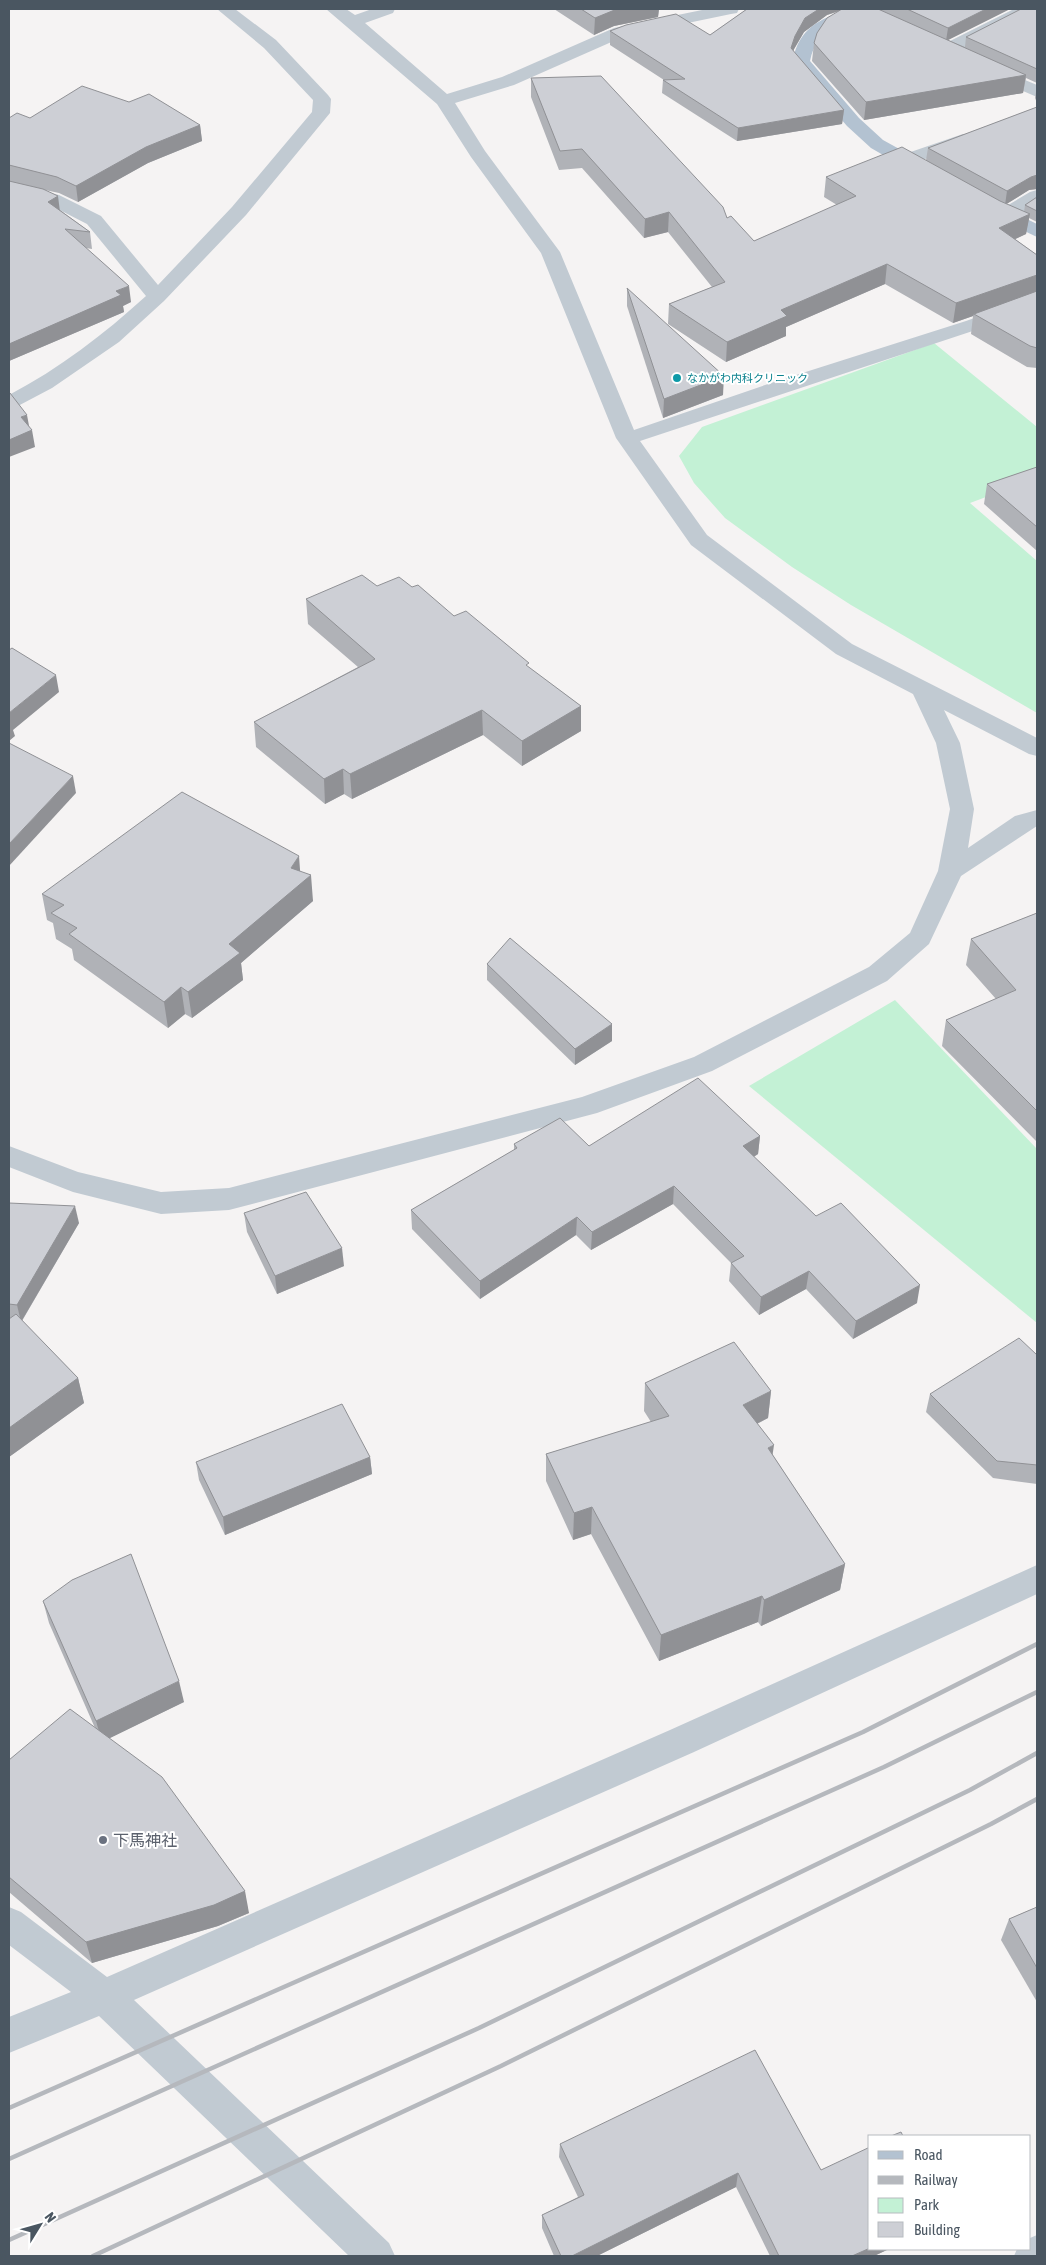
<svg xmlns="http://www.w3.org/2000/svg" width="1046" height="2265" font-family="'Asap Condensed','Noto Sans JP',sans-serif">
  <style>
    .green { fill: #c3f1d5 }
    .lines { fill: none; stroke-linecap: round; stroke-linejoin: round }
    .minor { fill: #c1cad2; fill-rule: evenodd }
    .major { fill: #b3c2d1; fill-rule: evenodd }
    .rail { stroke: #b5b8bd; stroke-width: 4.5 }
    .wall { fill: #b0b2b7 }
    .shaded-wall { fill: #909195 }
    .building { fill: #cdcfd5; stroke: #909195 }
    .culture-dot { fill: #0f9aa8; stroke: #fff; stroke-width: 2 }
    .worship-dot { fill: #6b7280; stroke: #fff; stroke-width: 2 }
    .labels { text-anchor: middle; stroke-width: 4; stroke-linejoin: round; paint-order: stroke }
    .far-culture-label { font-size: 11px; fill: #0d838f; stroke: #fff; text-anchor: start }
    .near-worship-label { font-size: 16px; fill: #5b616d; stroke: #fff; text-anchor: start }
  </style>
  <rect width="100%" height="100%" fill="#f5f3f3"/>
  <g class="green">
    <path d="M934,343L1037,427V478L970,503L1037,561V713L851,605L792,567L725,518L694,483L679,456L702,427Z"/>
    <path d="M895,1000L1037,1149V1323L749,1086Z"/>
  </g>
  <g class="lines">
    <g class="minor">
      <path d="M217,9H235L276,40L328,95L331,99L330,113L246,215L164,301L119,342L52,388L16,407L9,409V395C60,368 103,335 146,296L87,224L46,203L9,195V183L59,195L101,216L158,285L232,207L312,112L313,100L264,48Z"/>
      <path d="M326,9H346L355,15L372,9H395L393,13L365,23L447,94L502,77L614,28L707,9H739L737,13L731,14L625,36L514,85L455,103L485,151L560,252L634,430L771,383L966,321L1037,295V308L1012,318L640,441L707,535L852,644L1037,738V756L1029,754L944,710L960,743L974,809L968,848L1015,816L1037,810V826L961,876L929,944L887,981L712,1071L597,1113L229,1210L161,1214L73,1192L9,1167V1146L78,1172L161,1192L229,1188L582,1097L694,1057L869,967L910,933L938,871L950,809L936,743L913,694L836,654L691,545L616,438L541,253L471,157L437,104Z"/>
      <path d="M1014,9H1036L1033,13L952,54H940L937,50L940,46Z"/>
      <path d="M991,66L1037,85V97L985,75L982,71L985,67Z"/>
      <path d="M963,134L969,135L972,139L969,143L906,166L899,164L897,160L899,156Z"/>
      <path d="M1037,190V204C1025,211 1013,223 998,219L996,215L998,211L1030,192Z"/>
      <path d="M1037,1565V1594L694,1752L134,2000L389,2243L395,2256H349L99,2016L9,2053V2017L71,1992L9,1945V1907L21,1912L107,1977L670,1730Z"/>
      <path d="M1037,2235V2256H1014L1017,2249H1030V2238Z"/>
    </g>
    <g class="major">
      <path d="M849,9H873L870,13C841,24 817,27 810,61L859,118L883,140L930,166L932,170L930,174L923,176L916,174L871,148L847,126L792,62C800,27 818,20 849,9Z"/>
      <path d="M994,203L1037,224V237L987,213L985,209L987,205Z"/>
    </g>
    <g class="rail">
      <path d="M9,2108L863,1732L1037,1644"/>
      <path d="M9,2159L884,1767L1037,1692"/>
      <path d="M9,2240L479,2028L970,1790L1037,1753"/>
      <path d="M93,2256L501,2066L991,1824L1037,1799"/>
    </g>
  </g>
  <g class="wall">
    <path d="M554,9H659L658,17L614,26L594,35Z"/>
    <path d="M747,9H1010L948,40L965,47L966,37L1037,9V83L1026,78L1023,93L864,120L812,61L814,43L837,12L827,15L804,32L793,51L844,110L842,124L737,141L662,93L663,80H664L610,45V31L710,35Z"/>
    <path d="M531,78L727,218L754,241L837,205L824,197L826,177L926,160L928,148L1037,107V189L1029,190L1006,204L1024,212L1025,205L1037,197V222L1029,218L1026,234L1015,239L1037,255V368L1027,367L971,334L973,316L953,323L885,284L786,327V336L726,362L668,324L669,304L712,287L668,232L644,238L582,168L559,170L531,97Z"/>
    <path d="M1037,85V103L1035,98Z"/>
    <path d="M129,102L200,125L202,141L148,163L78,202L59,193L45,190L60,210L90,232L92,249L86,248L131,302L123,306L124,312L9,361V118H30Z"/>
    <path d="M627,288L723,395L663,418L627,306Z"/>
    <path d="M1037,467V551L984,504L987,484Z"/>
    <path d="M377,586L412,587L529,668L581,706V731L522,766L483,735L352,799L344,794L325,804L256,747L254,722L358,667L308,624L306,599Z"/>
    <path d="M300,871L313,901L241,963L243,980L192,1018L185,1014L168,1028L74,960L72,949L56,939L53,923L47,920L42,894Z"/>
    <path d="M1037,913V1142L942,1046L946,1020L996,999L966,965L971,939Z"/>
    <path d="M487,964L612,1041L575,1065L487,980Z"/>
    <path d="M760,1136L758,1154L754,1157L816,1216L917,1303L853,1339L806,1289L759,1315L729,1281L731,1263L673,1204L591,1250L576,1235L480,1299L412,1229L411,1210L514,1150V1144L589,1146Z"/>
    <path d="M9,1203L79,1223L22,1321L78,1378L84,1403L9,1457Z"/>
    <path d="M244,1213L344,1266L277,1294L247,1232Z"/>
    <path d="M1037,1355V1484L993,1478L926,1412L930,1394Z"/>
    <path d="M645,1383L771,1391L768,1418L757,1424L772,1454L845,1564L840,1590L761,1626L758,1622L659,1661L591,1534L573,1540L546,1481V1454L651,1422L644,1411Z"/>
    <path d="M370,1457L372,1474L225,1535L199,1480L196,1462Z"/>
    <path d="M43,1601L184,1702L109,1738L249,1913L218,1926L92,1963L9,1892V1760L95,1728L49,1623Z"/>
    <path d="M1037,1907V2002L1001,1940L1009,1919Z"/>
    <path d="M560,2144L821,2170L889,2249L874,2256H770L736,2187L597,2256H554L542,2228V2215L578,2197L559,2157Z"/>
  </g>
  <g class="shaded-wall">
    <path d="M614,9H659L658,17L614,26L594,35L595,18Z"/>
    <path d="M819,9H844L827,15L804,32L794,49L790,61L791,48L795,36L805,18Z"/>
    <path d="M986,9H1010L946,41L948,28Z"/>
    <path d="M1026,75L1023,93L864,120L866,102Z"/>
    <path d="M844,110L842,124L737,141L738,128Z"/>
    <path d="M200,125L202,141L148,163L78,202L76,186L146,147Z"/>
    <path d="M1037,175V189L1029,190L1005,205L1007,191L1031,177Z"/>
    <path d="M58,196L60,212L48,202Z"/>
    <path d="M669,212L668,232L644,238L645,219Z"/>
    <path d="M1030,214L1026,234L996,248L999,228Z"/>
    <path d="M887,264L885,284L786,327V336L726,362L727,342L781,310Z"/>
    <path d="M1037,275V294L974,314L973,316L953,323L956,303Z"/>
    <path d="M129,286L131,302L123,306L124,312L9,361V344L116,291Z"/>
    <path d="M724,376L723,395L663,418L664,399Z"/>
    <path d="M27,415L30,431L32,430L35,447L9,457V439L21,417Z"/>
    <path d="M56,675L59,692L13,730L15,736L9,741V713Z"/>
    <path d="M581,706V731L522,766V741Z"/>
    <path d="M482,710L483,735L352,799L350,774Z"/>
    <path d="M343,769L344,794L325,804L324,779Z"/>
    <path d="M73,776L76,793L9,866V844Z"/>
    <path d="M299,856L301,883L311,875L313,901L241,963L243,980L192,1018L188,992L229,944L291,868Z"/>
    <path d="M181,987L185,1014L168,1028L164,1002Z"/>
    <path d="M612,1024V1041L575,1065V1049Z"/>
    <path d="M760,1136L758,1154L741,1164L743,1146Z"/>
    <path d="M674,1186L673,1204L591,1250L592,1232Z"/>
    <path d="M75,1206L79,1223L21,1322L17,1305Z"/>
    <path d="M577,1217L576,1235L480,1299V1281Z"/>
    <path d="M342,1248L344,1266L277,1294L275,1276Z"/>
    <path d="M809,1271L806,1289L759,1315L761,1297Z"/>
    <path d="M920,1285L917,1303L853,1339L856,1321Z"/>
    <path d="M78,1378L84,1403L9,1457V1428Z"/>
    <path d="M771,1391L768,1418L740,1432L743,1405Z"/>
    <path d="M774,1445L770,1472L768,1448Z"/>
    <path d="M370,1457L372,1474L225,1535L223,1517Z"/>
    <path d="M592,1507L591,1534L573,1540L574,1513Z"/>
    <path d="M845,1564L840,1590L761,1626L764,1600Z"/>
    <path d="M762,1596L758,1622L659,1661L661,1635Z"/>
    <path d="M179,1681L184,1702L102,1742L96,1721Z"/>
    <path d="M245,1891L249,1913L218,1926L92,1963L86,1942Z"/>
    <path d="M738,2173L736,2187L597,2256H572Z"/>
    <path d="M870,2248V2249H889L874,2256H852Z"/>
  </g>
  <g class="building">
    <path d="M581,9H617L595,18Z"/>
    <path d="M747,9H819L805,18L795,36L791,48L844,110L738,128L663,80L685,79L610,31L626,25L676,14L710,35Z"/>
    <path d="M842,9H878L1026,75L866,102L814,43L817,33L827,18Z"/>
    <path d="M907,9H986L948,28Z"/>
    <path d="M1021,9H1037V69L966,37Z"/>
    <path d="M601,76L723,207L727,218L731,216L754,241L856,196L826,177L902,147L1000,201L1030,214L999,228L1037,255V275L956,303L887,264L781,310L787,316L727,342L669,304L725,282L669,212L645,219L582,149L560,151L531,78Z"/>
    <path d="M82,86L129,102L149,94L200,125L146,147L76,186L57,177L9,165V118L17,113L30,118Z"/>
    <path d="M1037,107V175L1031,177L1007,191L928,148Z"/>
    <path d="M9,181L43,189L58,196L48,202L90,232L65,229L129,286L116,291L121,295L9,344Z"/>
    <path d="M1037,197V211L1025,205Z"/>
    <path d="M627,288L724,376L664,399Z"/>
    <path d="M1037,291V348L1030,346L974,314Z"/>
    <path d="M9,393H10L27,415L21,417L32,430L9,440Z"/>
    <path d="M1037,467V527L987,484Z"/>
    <path d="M362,575L377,586L399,577L412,587L418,585L454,616L466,611L529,663L526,665L581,706L522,741L482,710L350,774L343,769L324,779L254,722L375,659L306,599Z"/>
    <path d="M12,648L56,675L9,713V650Z"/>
    <path d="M9,743L73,776L9,844Z"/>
    <path d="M182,792L299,856L291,868L311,875L229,944L240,953L188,992L181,987L164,1002L69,934L77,928L51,913L64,905L42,894Z"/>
    <path d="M1037,913V1111L946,1020L1016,990L971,939Z"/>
    <path d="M510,938L612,1024L575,1049L487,964Z"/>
    <path d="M698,1078L760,1136L743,1146L816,1216L841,1203L920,1285L856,1321L809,1271L761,1297L731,1263L744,1256L674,1186L592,1232L577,1217L480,1281L411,1210L517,1148L514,1144L560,1118L589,1146Z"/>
    <path d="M306,1192L342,1248L275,1276L244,1213Z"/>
    <path d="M9,1203L75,1206L17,1305L9,1304Z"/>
    <path d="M16,1314L78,1378L9,1428V1319Z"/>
    <path d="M1019,1338L1037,1355V1465L997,1461L930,1394Z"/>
    <path d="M734,1342L771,1391L743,1405L774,1445L768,1448L845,1564L764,1600L762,1596L661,1635L592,1507L574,1513L546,1454L669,1416L645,1383Z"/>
    <path d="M342,1404L370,1457L223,1517L196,1462Z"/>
    <path d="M131,1554L179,1681L96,1721L43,1601L72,1580Z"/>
    <path d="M70,1709L162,1777L245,1891L214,1905L86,1942L9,1877V1760Z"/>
    <path d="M1037,1907V1968L1009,1919Z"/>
    <path d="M755,2050L821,2170L870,2147V2248L852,2256H779L738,2173L572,2256H561L542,2215L584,2195L560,2144Z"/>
    <path d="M901,2132L903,2136H891Z"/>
  </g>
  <circle class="culture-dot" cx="677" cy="378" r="5"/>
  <circle class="worship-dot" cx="103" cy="1840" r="5"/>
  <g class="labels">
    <g class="far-culture-label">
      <text x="687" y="382">なかがわ内科クリニック</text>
    </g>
    <g class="near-worship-label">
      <text x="113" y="1846">下馬神社</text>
    </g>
  </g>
  <rect width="1046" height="2265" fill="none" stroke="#4a5661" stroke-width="20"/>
  <rect x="868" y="2135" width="162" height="115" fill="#ffffff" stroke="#b7bbc0"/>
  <rect x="878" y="2151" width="25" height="8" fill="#b3c2d1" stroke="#b7bbc0"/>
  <text x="914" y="2160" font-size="15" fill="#4a5661">Road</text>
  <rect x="878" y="2176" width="25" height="8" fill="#b5b8bd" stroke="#b7bbc0"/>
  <text x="914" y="2185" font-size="15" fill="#4a5661">Railway</text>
  <rect x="878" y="2198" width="25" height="15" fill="#c3f1d5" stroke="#b7bbc0"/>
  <text x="914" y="2210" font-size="15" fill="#4a5661">Park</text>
  <rect x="878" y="2222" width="25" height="15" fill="#cdcfd5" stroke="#b7bbc0"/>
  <text x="914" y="2235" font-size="15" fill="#4a5661">Building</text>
  <g transform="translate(40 2225) rotate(53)" stroke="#ffffff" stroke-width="4" paint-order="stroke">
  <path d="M0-4L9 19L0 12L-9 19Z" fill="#4a5661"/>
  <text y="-8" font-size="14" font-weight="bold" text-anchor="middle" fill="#4a5661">N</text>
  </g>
</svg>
